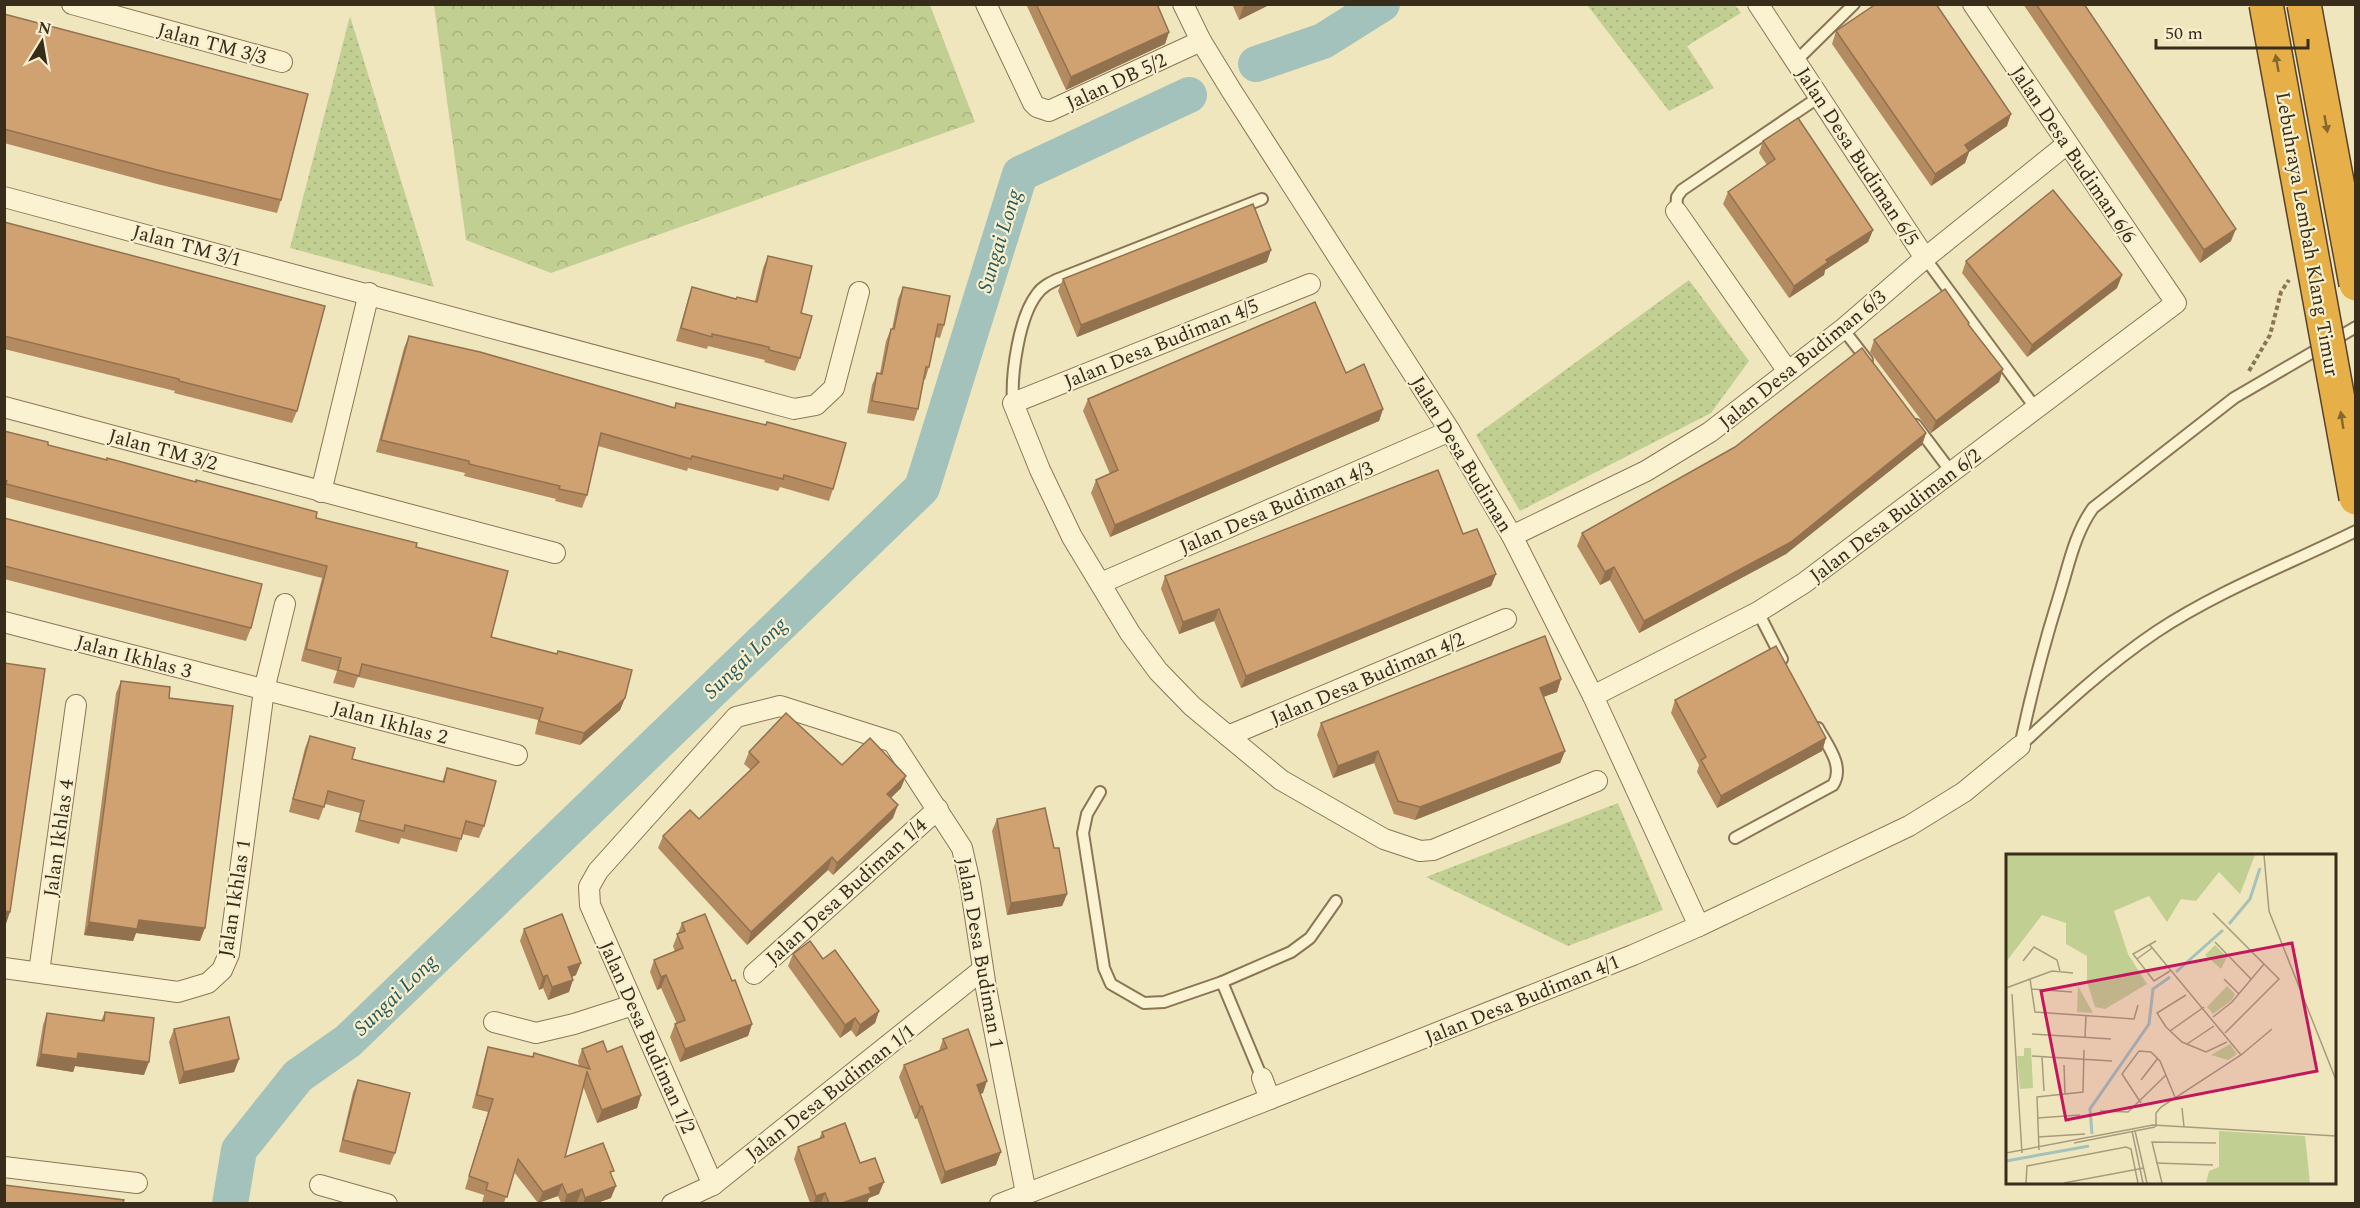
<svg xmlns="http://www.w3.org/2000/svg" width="2360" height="1208" font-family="Spectral,serif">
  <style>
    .forest { fill: url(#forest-crowns) }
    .park { fill: url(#park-dots) }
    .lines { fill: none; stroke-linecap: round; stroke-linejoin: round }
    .river { stroke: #a2c2bb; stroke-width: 36 }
    .service-casing { stroke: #8a7656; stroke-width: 14 }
    .minor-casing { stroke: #8a7656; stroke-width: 22 }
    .path { stroke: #8a7656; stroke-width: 4; stroke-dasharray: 4.5 3; stroke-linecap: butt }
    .service { stroke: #fbf2d2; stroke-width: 10 }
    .minor { stroke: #fbf2d2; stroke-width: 20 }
    .motorway-bridge-casing { stroke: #57432b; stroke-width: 36; stroke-linecap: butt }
    .motorway-bridge { stroke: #e6af48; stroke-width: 33 }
    .wall { fill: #b48b61 }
    .shaded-wall { fill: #92714f }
    .building { fill: #d1a271; stroke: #92714f; stroke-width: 1.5 }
    .oneway { fill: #86672f }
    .labels { text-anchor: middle; stroke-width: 4.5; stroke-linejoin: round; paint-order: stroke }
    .street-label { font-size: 20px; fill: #382c1b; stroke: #f7efce }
    .water-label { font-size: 21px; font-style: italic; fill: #295859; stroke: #f7efce }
    .inset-river { fill: none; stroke: #a2c2bb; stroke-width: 3 }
    .inset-road { fill: none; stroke: #a69c7d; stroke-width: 1.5 }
    .view { fill: #c2185b; fill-opacity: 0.15; stroke: #c2185b; stroke-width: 3 }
    .inset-edge { fill: none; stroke: #382c1b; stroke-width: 3 }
  </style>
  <defs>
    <pattern id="forest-crowns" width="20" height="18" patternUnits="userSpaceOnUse" patternTransform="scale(1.5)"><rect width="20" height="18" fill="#c2cf92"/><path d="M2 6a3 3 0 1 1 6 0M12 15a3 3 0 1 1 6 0" fill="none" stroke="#a7b27d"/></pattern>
    <pattern id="park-dots" width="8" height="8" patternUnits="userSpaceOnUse" patternTransform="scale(1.5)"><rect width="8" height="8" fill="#c2cf92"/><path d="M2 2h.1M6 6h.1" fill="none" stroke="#a7b27d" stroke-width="1.8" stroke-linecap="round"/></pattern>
  </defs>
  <rect width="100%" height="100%" fill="#f0e6be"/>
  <path class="forest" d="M434,5H930L975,122L551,273L466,240Z"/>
  <g class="park">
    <path d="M1587,5H1735L1741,13L1687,46L1714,88L1669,111Z"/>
    <path d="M350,16L434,287L290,248Z"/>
    <path d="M1689,280L1749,361L1711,413L1520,511L1476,435Z"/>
    <path d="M1618,803L1663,910L1568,946L1426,877Z"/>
  </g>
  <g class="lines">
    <g class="river">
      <path d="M1256,64L1323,41L1382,4"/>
      <path d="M230,1204L239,1150L298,1076L348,1041L922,488L1020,174L1189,95"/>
    </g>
    <defs>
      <g id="service">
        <path d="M1796,61L1854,4"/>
        <path d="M1676,211L1677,197L1682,190L1819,97"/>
        <path d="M1925,258L2037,410"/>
        <path d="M1843,329L1867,360"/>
        <path d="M1013,403C1011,373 1019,317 1037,294C1042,287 1048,284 1056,280L1262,199"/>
        <path d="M1916,425L1952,473"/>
        <path d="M1758,612L1782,659"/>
        <path d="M2020,746C2031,694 2044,644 2060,593C2069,564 2075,533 2093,508L2234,398L2356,327"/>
        <path d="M2020,746C2064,705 2107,665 2156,632C2218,591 2289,564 2356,531"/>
        <path d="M1100,792L1087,814L1083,833L1104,968L1111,984L1144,1003L1164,1002L1222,982L1291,952L1310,938L1336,901"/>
        <path d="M1735,838L1833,785C1845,766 1827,745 1818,728"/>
        <path d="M1222,982L1262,1078"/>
      </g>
      <g id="minor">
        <path d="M72,4L282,62"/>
        <path d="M986,4L1033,103L1037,107L1049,111L1201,41"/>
        <path d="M1183,4L1201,41L1231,90L1450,431L1512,536L1593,696L1699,926"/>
        <path d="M1758,4L1925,258"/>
        <path d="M4,197L794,409L816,405L834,388L859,292"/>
        <path d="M1676,211L1787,370"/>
        <path d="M1310,284L1013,403L1040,470L1072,537L1130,633L1158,671L1192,706L1281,780L1384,839L1420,851L1433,850L1597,781"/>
        <path d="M4,407L555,553"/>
        <path d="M321,492L369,293"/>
        <path d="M1512,536L1646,471L1710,432L1843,329L1925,258L2067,144"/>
        <path d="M1101,583L1450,431"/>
        <path d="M4,622L517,755"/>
        <path d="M1593,696L1758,612L1804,583L2176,303L1973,4"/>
        <path d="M1228,736L1506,619"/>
        <path d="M4,968L178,992L208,983L222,970L229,954L264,690L285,604"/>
        <path d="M39,972L76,705"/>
        <path d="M754,974L938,809"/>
        <path d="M494,1022L536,1033L574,1024L633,1005"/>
        <path d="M1262,1078L1270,1099"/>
        <path d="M4,1167L137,1183"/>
        <path d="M320,1185L387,1204"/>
        <path d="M713,1185L590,905L589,887L598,871L736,717L780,706L893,742L962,848L970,883L986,988L1026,1193"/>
        <path d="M672,1204L713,1185L982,970"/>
        <path d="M1000,1204L1270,1099L1633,955L1699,926L1909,826L1964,792L2020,746"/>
      </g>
    </defs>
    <use href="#service" class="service-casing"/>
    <use href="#minor" class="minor-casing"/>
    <path class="path" d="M2249,371L2270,335L2281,292L2289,280"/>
    <use href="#service" class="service"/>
    <use href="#minor" class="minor"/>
    <defs>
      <g id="motorway-bridge">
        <path d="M2266,4L2356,498"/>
        <path d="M2304,4L2356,284"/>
      </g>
    </defs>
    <use href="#motorway-bridge" class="motorway-bridge-casing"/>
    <use href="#motorway-bridge" class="motorway-bridge"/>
  </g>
  <g class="wall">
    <path d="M1026,4H1157L1169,32L1165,44L1066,90Z"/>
    <path d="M1232,4H1271L1239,20Z"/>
    <path d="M2023,4H2084L2231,241L2200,263Z"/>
    <path d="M4,14L281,200L277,213L157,184L4,143Z"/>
    <path d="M1836,31L2007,126L1969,152L1965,163L1931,186L1832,44Z"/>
    <path d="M1763,141L1873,230L1868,242L1825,270L1824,275L1789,298L1723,204L1728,192L1767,165L1759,153Z"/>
    <path d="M4,222L297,411L292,423L174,393L175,391L4,349Z"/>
    <path d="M768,256L801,313L800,358L795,371L764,362L765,360L708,346L707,349L676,341L688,299L692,287L736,299L755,301L763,268Z"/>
    <path d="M1966,261L2122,275L2117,288L2027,357L1962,273Z"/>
    <path d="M1267,262L1077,337L1058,291L1063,279Z"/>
    <path d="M903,287L944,325L940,338L935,337L929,367L925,380L924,379L918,409L914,421L867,413L872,385L877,373H880L886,341L891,329H892L898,299Z"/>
    <path d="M1969,323L1968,325L2003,369L1999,382L1931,433L1870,352L1874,340Z"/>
    <path d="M409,336L833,489L829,501L780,487L778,491L688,468L687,471L598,446L587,495L582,508L555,501L556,499L464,476L465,473L376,452L404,348Z"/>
    <path d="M1346,373L1383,409L1379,421L1110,537L1091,493L1096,480L1110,474L1083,411L1088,399Z"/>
    <path d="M4,431L48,445L416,547L491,637L625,698L620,710L580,745L535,734L538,720L358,677L354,688L333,683L337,671L301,661L322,578L4,497Z"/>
    <path d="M1926,433L1922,445L1786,554L1639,633L1610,580L1600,585L1577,546L1582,533Z"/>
    <path d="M4,518L251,628L246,641L4,579Z"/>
    <path d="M1463,534L1496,574L1491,586L1241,688L1214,621L1179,634L1161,589L1165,576Z"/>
    <path d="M1561,679L1557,692L1543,697L1565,751L1560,763L1415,820L1394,814L1374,763L1333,778L1317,735L1321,723Z"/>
    <path d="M121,681L200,941L136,933L133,941L84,935L116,693Z"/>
    <path d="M1675,700L1826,738L1822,751L1717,808L1697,772L1699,765L1671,713Z"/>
    <path d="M310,736L352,759L442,782L447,768L484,826L479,838L462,834L457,852L401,838L399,844L355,832L360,813L325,804L319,820L289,812L305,748Z"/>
    <path d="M749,752L842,765L901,788L891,798L893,818L833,875L828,870L747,945L658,848L663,836L699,819L751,770L744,764Z"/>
    <path d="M997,819L1054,848L1067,894L1062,906L1007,915L992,831Z"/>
    <path d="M682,923L732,981L752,1024L748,1036L680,1062L670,1037L675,1024H677L661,988L657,990L650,972L654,960L675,952L673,946Z"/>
    <path d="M524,929L576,975L572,977L569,992L548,1000L543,988L539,990L520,941Z"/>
    <path d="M793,954L823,959L879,1011L875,1023L856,1037L851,1030L840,1038L788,966Z"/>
    <path d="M105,1012L144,1075L75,1066L73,1072L36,1066L43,1025L47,1013L101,1021Z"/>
    <path d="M174,1029L239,1059L234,1072L179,1084L169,1042Z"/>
    <path d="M943,1039L983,1093L980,1094L996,1165L941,1184L917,1118L915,1119L899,1077L904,1065L939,1051Z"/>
    <path d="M488,1047L532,1057L579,1066L578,1061L582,1049L607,1052L641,1095L637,1108L597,1123L583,1086L565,1157L612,1176L611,1198L597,1203H578L577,1202L573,1203H561L558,1196L538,1203L514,1172L504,1203H482L484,1195L465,1189L488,1112L472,1108L484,1060Z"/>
    <path d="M358,1080L395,1153L390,1165L339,1152L353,1092Z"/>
    <path d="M822,1132L860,1163L879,1194L869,1198L867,1203H810L794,1159L798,1147L819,1139Z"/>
  </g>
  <g class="shaded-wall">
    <path d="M1249,4H1271L1239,20L1243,7Z"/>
    <path d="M1169,32L1165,44L1066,90L1071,77Z"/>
    <path d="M2011,114L2007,126L1969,152L1965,163L1931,186L1935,174L1965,145Z"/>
    <path d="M2236,229L2231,241L2200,263L2204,250Z"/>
    <path d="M1873,230L1868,242L1825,270L1824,275L1789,298L1794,286L1826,260Z"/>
    <path d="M1271,250L1267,262L1077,337L1081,325Z"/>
    <path d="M2122,275L2117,288L2027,357L2032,345Z"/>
    <path d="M2003,369L1999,382L1931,433L1936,421Z"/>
    <path d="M1383,409L1379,421L1110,537L1115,525Z"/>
    <path d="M1926,433L1922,445L1786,554L1639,633L1644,621Z"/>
    <path d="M1614,567L1610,580L1600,585L1605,572Z"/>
    <path d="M1496,574L1491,586L1241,688L1246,676Z"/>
    <path d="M1219,609L1214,621L1179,634L1183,622Z"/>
    <path d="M1561,679L1557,692L1535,700L1540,688Z"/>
    <path d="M625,698L620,710L580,745L584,733Z"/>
    <path d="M1826,738L1822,751L1717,808L1721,796Z"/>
    <path d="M1378,751L1374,763L1333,778L1338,766Z"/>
    <path d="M1565,751L1560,763L1415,820L1420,807Z"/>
    <path d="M906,776L901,788L882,806L887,794Z"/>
    <path d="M898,805L893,818L833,875L837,863Z"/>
    <path d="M832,857L828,870L747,945L751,932Z"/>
    <path d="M1067,894L1062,906L1007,915L1011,903Z"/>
    <path d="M4,911L10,912L6,924H4Z"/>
    <path d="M139,920L205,928L200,941L136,933L133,941L84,935L89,922Z"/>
    <path d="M581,963L576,975L564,980L568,967Z"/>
    <path d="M547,975L543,988L539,990L543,977Z"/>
    <path d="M666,975L661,988L657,990L661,977Z"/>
    <path d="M573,980L569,992L548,1000L552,987Z"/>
    <path d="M879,1011L875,1023L856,1037L860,1025Z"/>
    <path d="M855,1018L851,1030L840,1038L845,1025Z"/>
    <path d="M752,1024L748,1036L680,1062L685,1049Z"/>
    <path d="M78,1053L149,1062L144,1075L75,1066L73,1072L36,1066L41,1054Z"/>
    <path d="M239,1059L234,1072L179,1084L184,1072Z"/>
    <path d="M987,1081L983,1093L972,1097L977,1085Z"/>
    <path d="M641,1095L637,1108L597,1123L602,1110Z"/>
    <path d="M922,1106L917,1118L915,1119L920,1107Z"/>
    <path d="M1001,1152L996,1165L941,1184L945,1172Z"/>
    <path d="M884,1182L879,1194L869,1198L867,1203H842L869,1188Z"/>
    <path d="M562,1184L558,1196L538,1203L543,1192Z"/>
    <path d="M616,1186L611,1198L597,1203H583L585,1198Z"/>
    <path d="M582,1189L577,1202L573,1203H564L567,1195Z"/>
    <path d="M825,1193L821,1203H814L816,1196Z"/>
  </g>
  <g class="building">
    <path d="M1036,4H1157L1169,32L1071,77Z"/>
    <path d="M1876,4H1936L2011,114L1965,145L1969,151L1935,174L1836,31Z"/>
    <path d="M2036,4H2084L2236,229L2204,250Z"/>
    <path d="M4,14L308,94L281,200L161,171L4,129Z"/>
    <path d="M1798,118L1873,230L1826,260L1828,262L1794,286L1728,192L1775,159L1763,141Z"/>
    <path d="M2053,190L2122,275L2032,345L1966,261Z"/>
    <path d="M1253,204L1271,250L1081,325L1063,279Z"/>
    <path d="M4,222L325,306L297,411L179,381V379L4,336Z"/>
    <path d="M768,256L812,266L801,313L812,316L800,358L769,350V347L712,334V337L681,328L692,287L736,299L737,297L757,302Z"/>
    <path d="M903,287L950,296L944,325L938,324L929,367H926L918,409L872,401L877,373L882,374L891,329H894Z"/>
    <path d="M1945,289L1969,323L1968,324L2003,369L1936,421L1874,340Z"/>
    <path d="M1315,302L1346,373L1364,364L1383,409L1115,525L1096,480L1118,470L1088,399Z"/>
    <path d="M409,336L480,352L675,408L676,403L766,425L767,422L846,443L833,489L784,475L783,479L692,456L691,459L601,433L587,495L559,489L560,486L469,464V461L381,440Z"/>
    <path d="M1862,348L1926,433L1791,542L1644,621L1614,567L1605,572L1582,533L1735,447Z"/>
    <path d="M4,431L48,442V445L107,460V458L196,482V480L317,512L316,518L417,543L416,547L508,571L491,637L557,654L558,651L632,670L625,698L584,733L539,721L543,708L362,664L359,676L338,670L341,658L306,649L327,566L6,484L7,481L4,480Z"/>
    <path d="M1438,470L1463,534L1477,529L1496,574L1246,676L1219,609L1183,622L1165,576Z"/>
    <path d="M4,518L262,584L251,628L4,566Z"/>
    <path d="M1545,636L1561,679L1540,688L1565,751L1420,807L1398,801L1378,751L1338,766L1321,723Z"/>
    <path d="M1776,646L1826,738L1721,796L1701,760L1706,757L1675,700Z"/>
    <path d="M4,663L45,669L10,912L4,911Z"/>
    <path d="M121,681L170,687L169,698L233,706L205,928L139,920L137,929L89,922Z"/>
    <path d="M786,713L842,765L870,738L906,776L887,794L898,805L837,863L832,857L751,932L663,836L690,810L699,819L759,762L749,752Z"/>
    <path d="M310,736L355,748L352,759L444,782L447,768L496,781L484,826L466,821L461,839L405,825L404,831L359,820L364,801L328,791L324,807L293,799Z"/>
    <path d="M1045,808L1054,848H1059L1067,894L1011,903L997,819Z"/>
    <path d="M562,914L581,963L568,967L573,980L552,987L547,975L543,977L524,929Z"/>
    <path d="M705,914L732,981L735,980L752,1024L685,1049L675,1024L685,1020L666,975L661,977L654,960L683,948L677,934L685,931L682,923Z"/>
    <path d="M810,941L823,959L835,950L879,1011L860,1025L855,1018L845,1025L793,954Z"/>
    <path d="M105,1012L154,1018L149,1062L78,1053L77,1059L41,1054L47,1013L104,1021Z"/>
    <path d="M229,1017L239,1059L184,1072L174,1029Z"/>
    <path d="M968,1029L987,1081L977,1085L1001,1152L945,1172L922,1106L920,1107L904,1065L947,1048L943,1039Z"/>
    <path d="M603,1041L607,1052L622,1046L641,1095L602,1110L587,1072L565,1157L603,1143L614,1171L610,1172L616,1186L585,1198L582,1189L567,1195L562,1184L543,1192L518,1159L507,1197L486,1190L488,1183L469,1176L493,1099L477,1095L488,1047L533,1057L534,1053L590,1069L582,1049Z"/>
    <path d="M358,1080L410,1093L395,1153L343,1140Z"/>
    <path d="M845,1123L860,1163L875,1158L884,1182L869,1188L871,1193L842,1203H829L825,1193L816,1196L798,1147L824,1137L822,1132Z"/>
    <path d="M4,1185L124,1200L123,1203H4Z"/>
  </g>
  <defs><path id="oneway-solid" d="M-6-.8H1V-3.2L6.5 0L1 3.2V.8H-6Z" transform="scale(1.5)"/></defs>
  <g class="oneway">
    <use href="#oneway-solid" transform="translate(2277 63) rotate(-100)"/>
    <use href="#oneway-solid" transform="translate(2326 124) rotate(80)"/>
    <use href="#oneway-solid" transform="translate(2342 420) rotate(-99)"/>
  </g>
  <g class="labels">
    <g class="street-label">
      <text transform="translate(212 43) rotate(15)" y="7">Jalan TM 3/3</text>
      <text transform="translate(1116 81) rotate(-25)" y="7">Jalan DB 5/2</text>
      <text transform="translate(2074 154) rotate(56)" y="7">Jalan Desa Budiman 6/6</text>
      <text transform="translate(1858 156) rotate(57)" y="7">Jalan Desa Budiman 6/5</text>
      <text transform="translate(2308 234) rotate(80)" y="7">Lebuhraya Lembah Klang Timur</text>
      <text transform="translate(187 245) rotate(15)" y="7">Jalan TM 3/1</text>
      <text transform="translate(1161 343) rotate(-22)" y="7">Jalan Desa Budiman 4/5</text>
      <text transform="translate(1802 359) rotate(-39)" y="7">Jalan Desa Budiman 6/3</text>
      <text transform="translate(163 449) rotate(15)" y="7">Jalan TM 3/2</text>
      <text transform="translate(1462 454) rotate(59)" y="7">Jalan Desa Budiman</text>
      <text transform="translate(1276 507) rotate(-23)" y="7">Jalan Desa Budiman 4/3</text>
      <text transform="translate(1895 515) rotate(-37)" y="7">Jalan Desa Budiman 6/2</text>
      <text transform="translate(134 656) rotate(15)" y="7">Jalan Ikhlas 3</text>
      <text transform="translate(1367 678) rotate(-23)" y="7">Jalan Desa Budiman 4/2</text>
      <text transform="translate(390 722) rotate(15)" y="7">Jalan Ikhlas 2</text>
      <text transform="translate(58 838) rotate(-82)" y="7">Jalan Ikhlas 4</text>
      <text transform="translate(846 891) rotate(-42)" y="7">Jalan Desa Budiman 1/4</text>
      <text transform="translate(234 898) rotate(-81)" y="7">Jalan Ikhlas 1</text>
      <text transform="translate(981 953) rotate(80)" y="7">Jalan Desa Budiman 1</text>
      <text transform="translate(1522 999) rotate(-22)" y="7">Jalan Desa Budiman 4/1</text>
      <text transform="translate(648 1037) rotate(66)" y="7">Jalan Desa Budiman 1/2</text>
      <text transform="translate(830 1092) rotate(-38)" y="7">Jalan Desa Budiman 1/1</text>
    </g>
    <g class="water-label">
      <text transform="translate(999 241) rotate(-73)" y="7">Sungai Long</text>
      <text transform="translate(745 658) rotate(-44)" y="7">Sungai Long</text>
      <text transform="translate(395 995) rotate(-44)" y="7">Sungai Long</text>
    </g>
  </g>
  <g transform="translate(2006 854)">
    <rect width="330" height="330" fill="#f0e6be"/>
    <path d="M0,1H249L234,40L213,18L190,47L175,45L161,68L143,42L108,57L122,100L141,130L99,155L89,153L81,128V102L60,90V69L36,61L0,108ZM213,277L299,282L304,329H200L203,317L213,313Z" fill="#c2cf92"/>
    <path d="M209,91L221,103L215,115L199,101ZM72,132L87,159L71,158ZM221,132L229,140L226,146L207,160L201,153ZM224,190L231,200L222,206L205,201ZM18,194H25L27,234L14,235L11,202H18Z" fill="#c2cf92"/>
    <path class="inset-river" d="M223,70L244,45L254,14M170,118L217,76M86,280L84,255L143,170L147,135L164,123M0,307L83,292"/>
    <path class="inset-road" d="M258,1L263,57L330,226M207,59L273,125L219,179M150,87L127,100L148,127L164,117M209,88L245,125M143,90L235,201M131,105L146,94M17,107L28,93L51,106L54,117M24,125L29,158L128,165L132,151M218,125L233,140M0,134L46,117L67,119M25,135L66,138M6,140L16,299M180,141L151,159L160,173L176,188L200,198L221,188M207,163L226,148L258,110M164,177L198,153M26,180L105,185M79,183L80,161M181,190L208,172M26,202L106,207M36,203L38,237M58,211L59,240M135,226L152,204M135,249L116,220L133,197L145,198L154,207L169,243M176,254L178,273M94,257L122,258L160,221M31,264L74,261M150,273V259L155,253L235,201L266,175M126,277L137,329M129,277L141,329M32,283L79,280M68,289L149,273M33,296L31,243L77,238L78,196M0,299L147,271L330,282M150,309L207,311M20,329L21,312L120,293L125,295L132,329M58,329L138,314M156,329L146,288L210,289"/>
    <path class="view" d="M286,89L311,217L60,266L35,137Z"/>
    <rect width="330" height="330" class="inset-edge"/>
  </g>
  <rect width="2360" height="1208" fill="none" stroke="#382c1b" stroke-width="12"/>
  <g transform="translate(42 42) rotate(11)" stroke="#f7efce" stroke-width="4.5" paint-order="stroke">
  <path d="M0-4.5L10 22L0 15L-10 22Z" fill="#382c1b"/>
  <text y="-9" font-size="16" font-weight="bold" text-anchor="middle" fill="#382c1b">N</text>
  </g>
  <path d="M2156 39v9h152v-9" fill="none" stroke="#382c1b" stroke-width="3"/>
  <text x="2165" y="39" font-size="18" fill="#382c1b" stroke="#f7efce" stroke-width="4.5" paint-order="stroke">50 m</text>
</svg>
